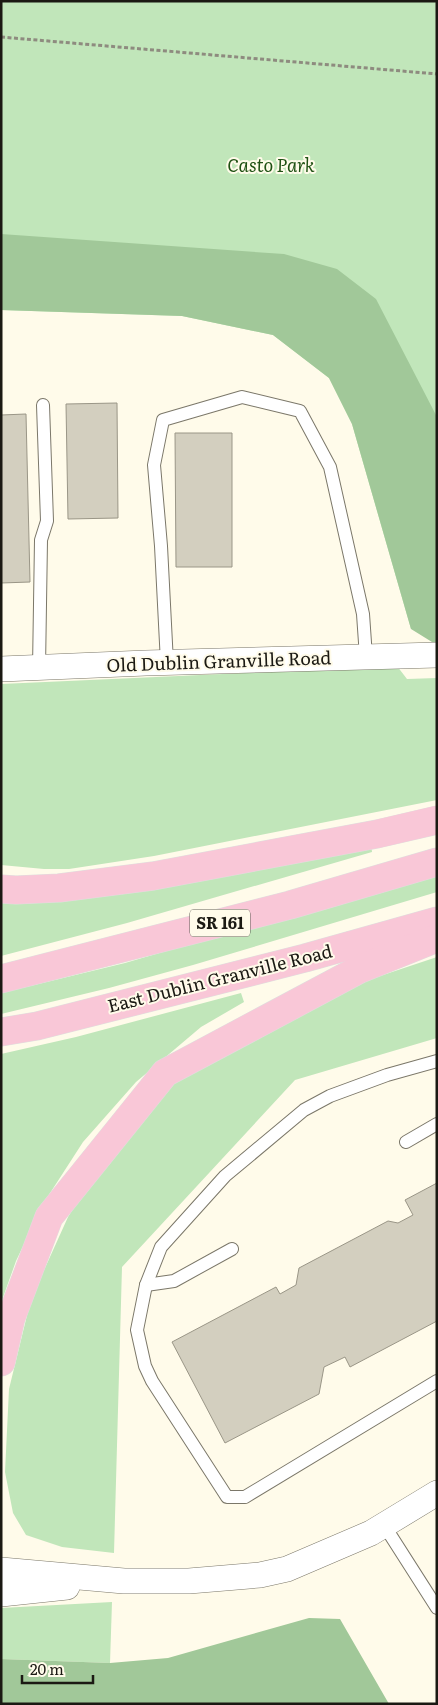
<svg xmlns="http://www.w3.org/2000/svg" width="438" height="1705" font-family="Literata,serif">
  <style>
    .green { fill: #c1e6ba }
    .forest { fill: #a1c899 }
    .building { fill: #d3cfbf; stroke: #9a9687 }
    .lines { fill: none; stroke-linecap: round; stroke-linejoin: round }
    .lane-casing { stroke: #7b7769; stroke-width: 14 }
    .street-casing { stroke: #7b7769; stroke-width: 26 }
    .primary-casing { stroke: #dfdfde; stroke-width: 29 }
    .path { stroke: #8e8b7f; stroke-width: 3; stroke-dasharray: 4 2.5; stroke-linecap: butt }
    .lane { stroke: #fff; stroke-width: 12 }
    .street { stroke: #fff; stroke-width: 25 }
    .primary { stroke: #f9c7d7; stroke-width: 28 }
    .labels { text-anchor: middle; stroke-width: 4; stroke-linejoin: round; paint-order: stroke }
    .shield { fill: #fffbea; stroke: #5f5d54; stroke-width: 1 }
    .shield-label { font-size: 16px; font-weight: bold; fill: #1b1913 }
    .park-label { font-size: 18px; font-style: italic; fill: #1f5113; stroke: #fffbea }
    .street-label { font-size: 18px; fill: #1b1913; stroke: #fffbea }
  </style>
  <rect width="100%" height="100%" fill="#fffbea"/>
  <g class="green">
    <path d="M1,1H437V627L411,629L352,424L329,378L273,335L182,316L1,310Z"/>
    <path d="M397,666L407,679L437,678V800L154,856L69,869H44L1,865V684Z"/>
    <path d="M371,844L372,852L127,923L1,956V899Z"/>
    <path d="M437,872V892L193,965L109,988L1,1014V993L125,963Z"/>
    <path d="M437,957V1038L295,1080L122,1267L114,1553L62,1547L26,1535L13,1513L5,1472L9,1389L31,1299L68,1217L103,1160L174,1084L227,1045L295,1010L377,977Z"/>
    <path d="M241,993L244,1002L201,1027L136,1082L83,1142L43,1204L16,1261L1,1303V1054L76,1037Z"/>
    <path d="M112,1602L110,1663L1,1659V1608Z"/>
  </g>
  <g class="forest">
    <path d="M1,234L284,254L337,269L376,299L437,417V642H432L411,629L352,424L329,378L273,335L182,316L1,310Z"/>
    <path d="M309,1618L340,1619L389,1704H1V1659L110,1663L168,1658Z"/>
  </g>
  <g class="building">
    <path d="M117,403L118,518L68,519L66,404Z"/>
    <path d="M26,414L30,582L1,583V415Z"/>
    <path d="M175,433H232V567H176Z"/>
    <path d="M437,1183V1321L350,1367L345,1357L324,1367L319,1394L225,1443L172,1342L276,1287L280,1294L296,1285L299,1268L388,1221L398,1223L413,1215L405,1200Z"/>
  </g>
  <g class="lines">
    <defs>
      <g id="lane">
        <path d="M167,663L161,546L154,465L163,420L242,397L300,411L330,467L363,614L366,657"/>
        <path d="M39,668L41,540L47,521L43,405"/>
        <path d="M437,1061L387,1075L330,1096L304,1110L225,1176L161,1247L146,1285L137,1330L145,1366L152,1381L227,1497H245L437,1381"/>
        <path d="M406,1142L437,1124"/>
        <path d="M146,1285L174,1281L232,1249"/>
        <path d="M384,1525L437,1608"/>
      </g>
      <g id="street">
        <path d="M1,669L146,663L437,655"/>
        <path d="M1,1570L124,1581H189L260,1575L287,1569L371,1533L437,1493"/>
        <path d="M1,1594L67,1587"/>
      </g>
      <g id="primary">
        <path d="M1,889L16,890L59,888L153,876L377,834L437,820"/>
        <path d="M1,979L290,905L437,862"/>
        <path d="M1,1032L37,1026L305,958L437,921"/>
        <path d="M1,1362L11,1318L49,1217L165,1073L360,969L437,938"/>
      </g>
    </defs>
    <use href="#lane" class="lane-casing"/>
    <use href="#street" class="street-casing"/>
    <use href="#primary" class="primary-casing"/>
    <path class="path" d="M1,37L437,74"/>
    <use href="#lane" class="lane"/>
    <use href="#street" class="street"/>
    <use href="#primary" class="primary"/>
  </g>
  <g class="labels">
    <rect class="shield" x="190" y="909.5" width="60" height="27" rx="4"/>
    <g class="shield-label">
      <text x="220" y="929">SR 161</text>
    </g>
    <g class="park-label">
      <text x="271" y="172">Casto Park</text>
    </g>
    <g class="street-label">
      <text transform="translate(219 662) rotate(-2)" y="6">Old Dublin Granville Road</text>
      <text transform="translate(220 979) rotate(-14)" y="6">East Dublin Granville Road</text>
    </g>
  </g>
  <rect width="438" height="1705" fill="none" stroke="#1b1913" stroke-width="5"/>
  <path d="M22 1675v8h71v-8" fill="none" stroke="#1b1913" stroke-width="2.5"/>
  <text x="30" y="1675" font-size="15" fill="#1b1913" stroke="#fffbea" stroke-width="4" paint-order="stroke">20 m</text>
</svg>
